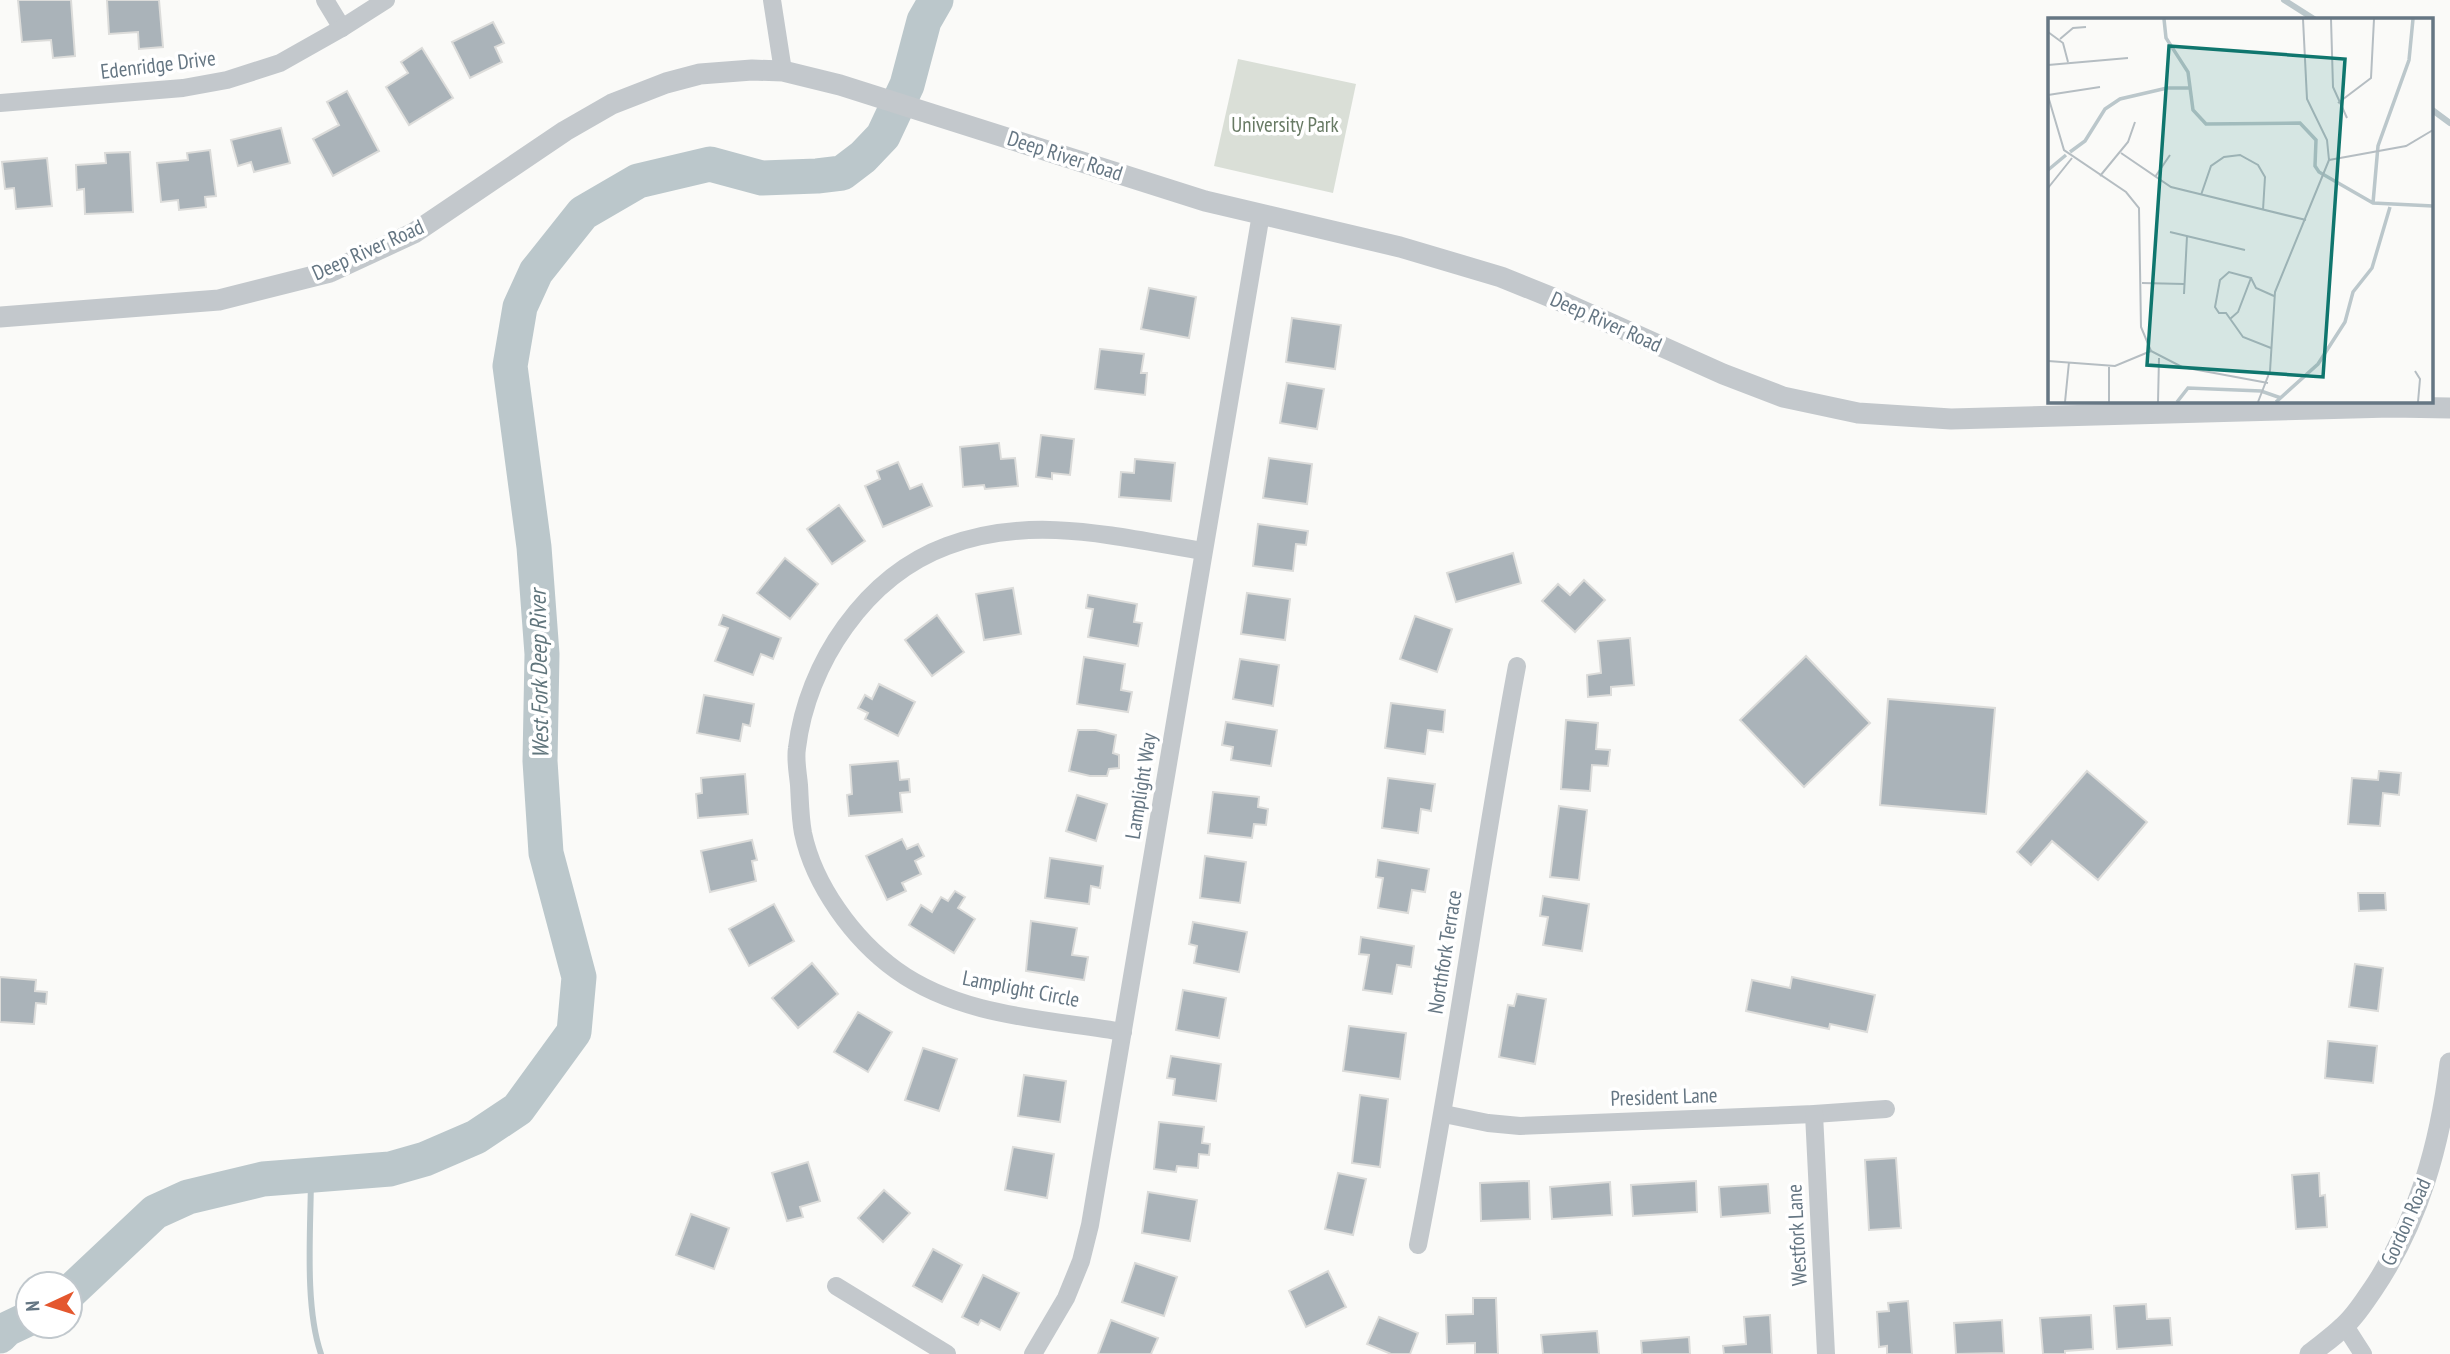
<svg xmlns="http://www.w3.org/2000/svg" width="2450" height="1354" font-family="'PT Sans Narrow',sans-serif">
  <style>
    .green { fill: #dadfd7 }
    .lines { fill: none; stroke-linecap: round; stroke-linejoin: round }
    .stream { stroke: #bbc7cb; stroke-width: 6 }
    .river { stroke: #bbc7cb; stroke-width: 35 }
    .building { fill: #aab3b9; stroke: #dcdcda; stroke-width: 2 }
    .minor { stroke: #c3c8cc; stroke-width: 18 }
    .tertiary { stroke: #c3c8cc; stroke-width: 21 }
    .labels { text-anchor: middle; stroke-width: 7; stroke-linejoin: round; paint-order: stroke }
    .street-label { font-size: 21px; fill: #657683; stroke: #fff }
    .park-label { font-size: 21px; fill: #687a64; stroke: #fff }
    .water-label { font-size: 23px; font-style: italic; fill: #60757c; stroke: #fff }
    .inset-river { fill: none; stroke: #bbc7cb; stroke-width: 3.5 }
    .inset-road { fill: none; stroke: #b5bdc2; stroke-width: 2 }
    .view { fill: #0f766e; fill-opacity: 0.15; stroke: #0f766e; stroke-width: 3.5 }
    .inset-edge { fill: none; stroke: #657683; stroke-width: 3.5 }
  </style>
  <rect width="100%" height="100%" fill="#fafaf8"/>
  <path class="green" d="M1238,59L1356,84L1333,193L1214,166Z"/>
  <g class="lines">
    <g class="stream">
      <path d="M2284,0L2314,19"/>
      <path d="M2431,109L2450,123"/>
      <path d="M311,1174C311,1226 304,1305 321,1354"/>
    </g>
    <g class="river">
      <path d="M70,1292L155,1212L188,1197L263,1179L390,1169L425,1159L476,1137L518,1109L574,1032L579,977L546,853L540,761L542,654L534,547L510,366L520,307L536,272L583,213L638,181L710,164L762,178L817,176L842,173L863,157L883,136L907,85L924,21L936,0"/>
      <path d="M0,1336L7,1329L28,1319"/>
    </g>
  </g>
  <g class="building">
    <path d="M18,0H71L75,56L53,58L51,40L22,42Z"/>
    <path d="M107,0H159L163,47L139,49L138,32L109,34Z"/>
    <path d="M493,22L504,43L495,47L502,62L470,78L452,42Z"/>
    <path d="M422,48L453,98L409,125L386,87L408,73L401,62Z"/>
    <path d="M347,91L379,151L333,176L313,139L339,125L327,102Z"/>
    <path d="M281,128L290,163L254,172L251,162L238,166L231,140Z"/>
    <path d="M210,150L216,196L205,197L206,207L179,210L178,200L161,202L157,163L188,160L187,153Z"/>
    <path d="M130,152L133,212L85,214L84,189L77,190L76,165L106,163L105,153Z"/>
    <path d="M47,158L52,206L16,209L14,188L5,189L2,162Z"/>
    <path d="M1149,288L1196,297L1189,338L1141,329Z"/>
    <path d="M1292,318L1341,325L1335,369L1286,362Z"/>
    <path d="M1100,349L1144,354L1141,373H1147L1145,395L1095,389Z"/>
    <path d="M1287,383L1324,389L1317,429L1280,423Z"/>
    <path d="M1041,435L1074,439L1070,475L1052,473V479L1036,477Z"/>
    <path d="M999,443L1001,459L1015,458L1018,486L985,489L984,485L963,487L960,447Z"/>
    <path d="M1269,458L1312,464L1307,504L1263,498Z"/>
    <path d="M1135,459L1175,463L1171,501L1119,497L1121,472L1134,473Z"/>
    <path d="M898,462L910,489L922,484L932,506L883,527L865,486L880,479L877,471Z"/>
    <path d="M839,505L865,541L832,564L807,529Z"/>
    <path d="M1258,524L1308,531L1306,545L1296,544L1293,571L1253,566Z"/>
    <path d="M1513,553L1521,583L1456,602L1447,573Z"/>
    <path d="M785,558L818,584L790,619L757,593Z"/>
    <path d="M1584,580L1605,600L1575,632L1542,601L1558,584L1570,595Z"/>
    <path d="M1013,588L1021,634L984,640L976,594Z"/>
    <path d="M1247,593L1290,599L1285,640L1241,634Z"/>
    <path d="M1088,595L1137,604L1134,622L1142,623L1138,646L1088,637L1093,609L1086,608Z"/>
    <path d="M723,615L781,638L773,659L761,654L753,675L715,661L728,628L719,625Z"/>
    <path d="M937,615L964,652L932,676L905,640Z"/>
    <path d="M1415,616L1452,629L1437,672L1400,659Z"/>
    <path d="M1630,638L1634,685L1611,687V695L1588,697L1587,675L1601,673L1598,641Z"/>
    <path d="M1806,656L1870,723L1804,787L1740,720Z"/>
    <path d="M1084,657L1125,664L1121,690L1132,692L1128,712L1077,704Z"/>
    <path d="M1240,659L1279,665L1273,706L1233,699Z"/>
    <path d="M879,684L915,702L898,736L865,719L868,713L858,708L865,695L872,699Z"/>
    <path d="M704,695L754,704L750,726L743,724L740,741L697,733Z"/>
    <path d="M1888,699L1995,708L1986,814L1880,805Z"/>
    <path d="M1391,703L1445,710L1443,732L1428,730L1425,754L1385,748Z"/>
    <path d="M1566,720L1598,723L1596,749L1610,750L1608,766L1592,765L1590,791L1561,789Z"/>
    <path d="M1226,722L1277,730L1271,766L1231,760L1233,747L1222,745Z"/>
    <path d="M1078,730H1096L1116,735L1113,753L1119,755V768L1109,769L1107,776H1090L1069,771Z"/>
    <path d="M898,761L900,780L909,779L910,792L900,793L902,812L849,816L847,795L852,794L850,765Z"/>
    <path d="M2087,771L2147,822L2098,880L2052,841L2031,865L2017,852Z"/>
    <path d="M2379,771L2401,773L2399,795L2383,793L2380,826L2348,824L2352,778L2378,780Z"/>
    <path d="M745,774L748,814L698,818L696,794L702,793L701,778Z"/>
    <path d="M1388,778L1435,784L1431,811L1421,809L1418,833L1382,828Z"/>
    <path d="M1213,792L1259,797L1258,807L1268,809L1266,825L1254,824L1252,838L1208,833Z"/>
    <path d="M1077,795L1107,804L1096,841L1066,831Z"/>
    <path d="M1559,806L1587,810L1579,880L1550,877Z"/>
    <path d="M902,839L907,849L918,844L924,856L915,861L921,874L902,883L906,891L887,900L866,856Z"/>
    <path d="M752,840L757,860L752,861L756,881L710,892L701,851Z"/>
    <path d="M1205,856L1246,862L1240,903L1200,898Z"/>
    <path d="M1050,858L1103,866L1100,888L1091,886L1089,904L1045,898Z"/>
    <path d="M1378,860L1429,869L1425,892L1412,890L1408,913L1378,908L1383,878L1376,877Z"/>
    <path d="M955,891L965,897L958,908L975,919L954,953L909,925L921,905L932,912L941,897L948,901Z"/>
    <path d="M2358,893H2385L2386,910L2359,911Z"/>
    <path d="M1543,896L1589,904L1582,951L1543,945L1548,917L1540,916Z"/>
    <path d="M774,904L794,941L749,966L729,929Z"/>
    <path d="M1031,921L1077,928L1072,955L1088,957L1084,980L1026,971Z"/>
    <path d="M1193,922L1247,932L1239,972L1194,963L1197,946L1189,944Z"/>
    <path d="M1361,937L1414,946L1411,967L1397,965L1392,994L1363,990L1369,955L1359,954Z"/>
    <path d="M812,963L838,994L798,1028L772,998Z"/>
    <path d="M2355,964L2383,968L2378,1011L2349,1007Z"/>
    <path d="M0,977L36,980L35,991L47,992L46,1004L36,1003L34,1024L0,1022Z"/>
    <path d="M1792,977L1875,995L1867,1032L1830,1024L1829,1029L1746,1011L1752,980L1790,988Z"/>
    <path d="M1183,990L1226,998L1219,1038L1176,1030Z"/>
    <path d="M1517,994L1546,999L1535,1064L1499,1057L1508,1005L1514,1006Z"/>
    <path d="M858,1012L892,1032L868,1072L834,1052Z"/>
    <path d="M1349,1026L1406,1033L1400,1079L1343,1071Z"/>
    <path d="M2328,1041L2377,1046L2373,1083L2325,1078Z"/>
    <path d="M923,1048L957,1059L939,1111L905,1100Z"/>
    <path d="M1171,1056L1221,1064L1216,1101L1173,1095L1175,1079L1167,1078Z"/>
    <path d="M1024,1075L1066,1081L1060,1122L1018,1116Z"/>
    <path d="M1360,1095L1388,1099L1380,1167L1352,1163Z"/>
    <path d="M1159,1122L1204,1127L1202,1143L1210,1144L1209,1155L1199,1154L1198,1168L1177,1166L1176,1172L1154,1169Z"/>
    <path d="M1013,1147L1054,1154L1047,1198L1005,1190Z"/>
    <path d="M1896,1158L1901,1228L1869,1230L1865,1160Z"/>
    <path d="M808,1162L820,1201L800,1207L803,1217L787,1221L772,1173Z"/>
    <path d="M1338,1173L1366,1179L1353,1235L1325,1229Z"/>
    <path d="M2319,1173L2320,1196L2325,1195L2327,1227L2296,1229L2292,1175Z"/>
    <path d="M1529,1181L1530,1219L1481,1221L1480,1183Z"/>
    <path d="M1696,1181L1697,1212L1633,1216L1631,1185Z"/>
    <path d="M1610,1182L1612,1215L1552,1219L1550,1187Z"/>
    <path d="M1768,1184L1770,1213L1721,1217L1719,1187Z"/>
    <path d="M884,1190L910,1213L883,1242L858,1218Z"/>
    <path d="M1148,1192L1197,1200L1190,1241L1142,1233Z"/>
    <path d="M691,1214L729,1228L714,1269L676,1255Z"/>
    <path d="M933,1249L962,1265L942,1302L913,1286Z"/>
    <path d="M1135,1263L1177,1277L1164,1316L1122,1302Z"/>
    <path d="M1328,1271L1346,1307L1306,1327L1289,1291Z"/>
    <path d="M983,1275L1019,1293L1000,1330L981,1320L978,1325L962,1317Z"/>
    <path d="M1473,1298H1496L1498,1354H1475V1343L1447,1344L1446,1315L1473,1314Z"/>
    <path d="M1908,1301L1912,1354H1887V1346L1879,1347L1877,1312L1889,1311L1888,1303Z"/>
    <path d="M2146,1304L2147,1319L2170,1318L2172,1345L2117,1349L2114,1306Z"/>
    <path d="M1770,1315L1772,1354H1724L1723,1346L1746,1344L1744,1317Z"/>
    <path d="M2091,1315L2093,1349L2065,1351V1354H2043L2040,1318Z"/>
    <path d="M1379,1317L1418,1333L1410,1354H1391L1367,1344Z"/>
    <path d="M1111,1320L1158,1338L1151,1354H1098Z"/>
    <path d="M2002,1320L2004,1353L1956,1354L1954,1323Z"/>
    <path d="M1597,1331L1599,1354H1543L1541,1335Z"/>
    <path d="M1689,1337L1690,1354H1642L1641,1341Z"/>
  </g>
  <g class="lines">
    <g class="minor">
      <path d="M325,0L342,28"/>
      <path d="M772,0L783,71"/>
      <path d="M0,103L183,88L227,80L280,63L342,28L386,0"/>
      <path d="M1123,1032C1047,1019 961,1017 896,970C853,939 814,885 803,833C800,817 800,801 799,785C798,773 795,760 797,748C807,663 866,576 947,546C1032,514 1117,537 1203,551"/>
      <path d="M1444,1114L1488,1123L1520,1126L1814,1114L1886,1109"/>
      <path d="M1814,1114L1826,1354"/>
      <path d="M1418,1245C1456,1053 1481,858 1517,666"/>
      <path d="M836,1286L947,1354"/>
      <path d="M2345,1326L2363,1354"/>
      <path d="M1033,1354L1066,1298L1081,1261L1090,1225L1261,214"/>
    </g>
    <g class="tertiary">
      <path d="M0,317L219,300L330,272L414,233L565,131L612,104L666,83L700,74L752,70L783,71L840,85L1205,201L1400,247L1501,277L1558,300L1723,374L1783,397L1858,413L1951,419L2391,407L2450,408"/>
      <path d="M2310,1354C2321,1345 2333,1337 2343,1327C2355,1317 2364,1302 2373,1289C2419,1221 2440,1144 2450,1063"/>
    </g>
  </g>
  <g class="labels">
    <g class="street-label">
      <text transform="translate(158 65) rotate(-7)" y="7">Edenridge Drive</text>
      <text transform="translate(1065 156) rotate(18)" y="7">Deep River Road</text>
      <text transform="translate(368 250) rotate(-24)" y="7">Deep River Road</text>
      <text transform="translate(1606 322) rotate(24)" y="7">Deep River Road</text>
      <text transform="translate(1141 786) rotate(-81)" y="7">Lamplight Way</text>
      <text transform="translate(1445 952) rotate(-81)" y="7">Northfork Terrace</text>
      <text transform="translate(1021 989) rotate(11)" y="7">Lamplight Circle</text>
      <text transform="translate(1664 1097) rotate(-2)" y="7">President Lane</text>
      <text transform="translate(2406 1222) rotate(-66)" y="7">Gordon Road</text>
      <text transform="translate(1797 1235) rotate(-93)" y="7">Westfork Lane</text>
    </g>
    <g class="park-label">
      <text x="1285" y="132">University Park</text>
    </g>
    <g class="water-label">
      <text transform="translate(539 674) rotate(-91)" y="8">West Fork Deep River</text>
    </g>
  </g>
  <g transform="translate(2048 18)">
    <rect width="385" height="385" fill="#fafaf8"/>
    <path class="inset-river" d="M116,1L118,20L140,54L145,92L158,106L252,105L268,122L267,148L271,154L325,185L385,188M22,134L37,123L57,91L72,81L119,70H142M0,152L18,137M325,185L330,128L361,42L365,1M129,384L140,370L213,373L233,380M228,384L270,346L297,304L305,274L324,250L342,189"/>
    <path class="inset-road" d="M283,1L285,69L299,100M0,14L15,25L20,44M12,21L25,10L38,9M0,47L80,40M0,77L52,69M0,78L16,132L78,174L91,190L93,309L103,333L134,349L220,365M290,85L323,60L326,1M73,135L123,169L258,202M281,142L358,128L385,112M52,158L80,124L87,104M107,159L122,137M0,170L24,140M153,177L163,148L176,139L192,137L210,147L217,159L215,192M122,214L197,232M203,260L208,270L226,278M94,265L136,266M136,276L139,218M182,301L190,294L203,260L181,254L172,262L167,289L171,295H178L195,319L223,330M0,343L67,348L103,333M61,349V384M367,353L372,361L370,384M17,384L21,344M110,384L111,340M210,384L222,353L227,274L281,142L279,122L259,81L255,1"/>
    <path class="view" d="M121,28L297,41L275,359L99,347Z"/>
    <rect width="385" height="385" class="inset-edge"/>
  </g>
  <g transform="translate(49 1305) rotate(266)"><circle r="33" fill="#ffffff" stroke="#c1c8cd" stroke-width="2"/>
  <path d="M0-5L12 26L0 18L-12 26Z" fill="#e4572e"/>
  <text y="-10" font-size="19" font-weight="bold" text-anchor="middle" fill="#657683">N</text>
  </g>
</svg>
